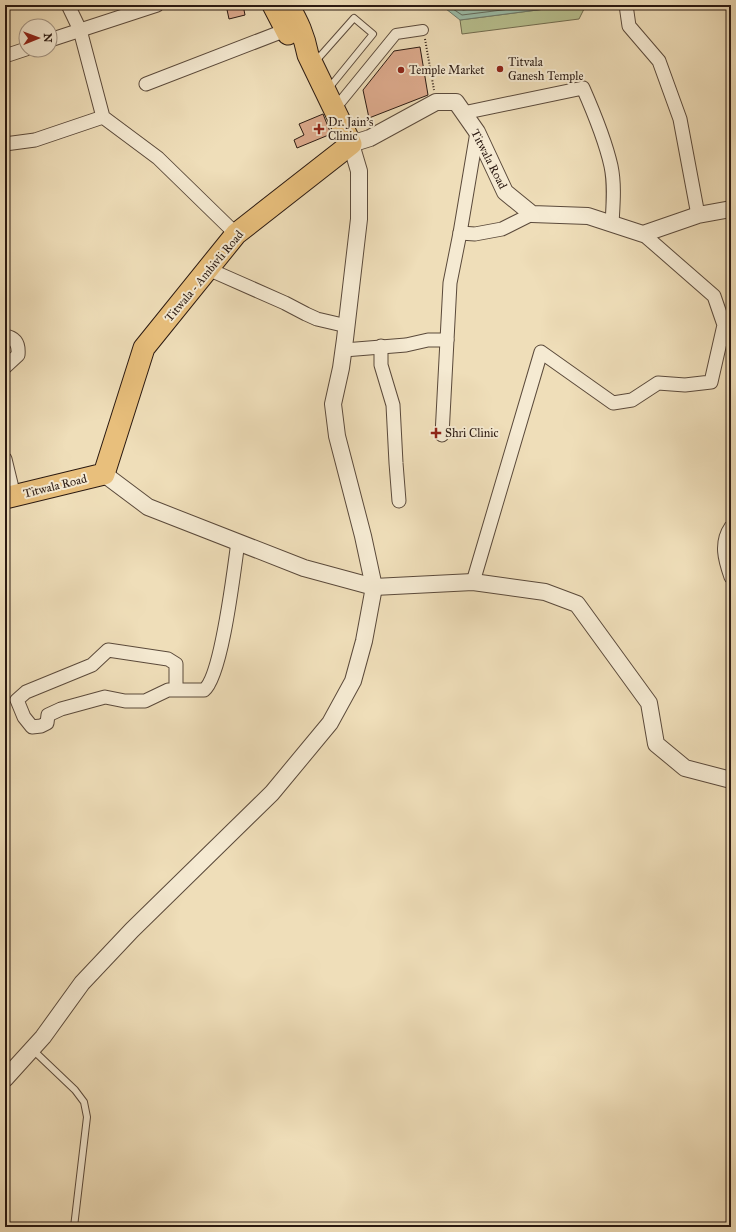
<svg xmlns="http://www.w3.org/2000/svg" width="736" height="1232" font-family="'IM FELL Great Primer',serif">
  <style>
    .green { fill: #b8c190; stroke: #716d50 }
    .water { fill: #9bbda9; stroke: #6e7b6c }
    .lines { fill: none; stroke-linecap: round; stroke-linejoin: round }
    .shore { stroke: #626b5d; stroke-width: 1 }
    .building { fill: #deab8e; stroke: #2a1911 }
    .service-casing { stroke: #5b4a3b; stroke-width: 8 }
    .pedestrian-casing { stroke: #5b4a3b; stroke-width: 12 }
    .minor-casing { stroke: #5b4a3b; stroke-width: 15 }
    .tertiary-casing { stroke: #5b4a3b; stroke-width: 18 }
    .primary-casing { stroke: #2a1911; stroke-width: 23 }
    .path { stroke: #2a1911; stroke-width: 2; stroke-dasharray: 1 2; stroke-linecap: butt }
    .service { stroke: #f5ead2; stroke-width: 6 }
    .pedestrian { stroke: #f5ead2; stroke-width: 10 }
    .minor { stroke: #f5ead2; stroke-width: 13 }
    .tertiary { stroke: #f5ead2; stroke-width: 16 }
    .primary { stroke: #e8bf7c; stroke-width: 21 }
    .poi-dot { fill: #8f2418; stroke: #f5ead2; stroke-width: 1.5 }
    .labels { text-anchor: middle; stroke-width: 4; stroke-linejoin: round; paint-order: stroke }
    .poi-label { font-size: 12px; fill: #2a1911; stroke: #f5ead2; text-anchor: start }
    .street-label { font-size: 12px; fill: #2a1911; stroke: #f5ead2 }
  </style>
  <rect width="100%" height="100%" fill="#efdeb9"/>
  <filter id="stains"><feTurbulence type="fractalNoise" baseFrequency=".005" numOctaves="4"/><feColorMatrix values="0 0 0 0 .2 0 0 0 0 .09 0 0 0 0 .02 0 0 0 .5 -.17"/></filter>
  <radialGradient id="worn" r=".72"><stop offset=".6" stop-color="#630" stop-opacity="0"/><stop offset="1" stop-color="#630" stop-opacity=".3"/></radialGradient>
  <path class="green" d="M548,5H586L579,19L462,34L460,20L545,9Z"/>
  <path class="water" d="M441,5H548L545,9L460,20Z"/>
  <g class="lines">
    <g class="shore">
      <path d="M447,5L462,15L542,5"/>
      <path d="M455,5L463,10L504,5"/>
    </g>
  </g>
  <g class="building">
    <path d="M226,5H243L245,15L229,19Z"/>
    <path d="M420,47L428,95L369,118L363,90L394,51Z"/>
    <path d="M323,114L331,134L297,148L294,140L304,135L299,124Z"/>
  </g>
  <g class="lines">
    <defs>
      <g id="service">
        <path d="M315,62L354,18L373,34L329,88"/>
        <path d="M33,1050L75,1090L84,1102L87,1117L74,1227"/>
      </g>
      <path id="pedestrian" d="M334,110L396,34L423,30"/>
      <g id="minor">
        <path d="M68,5L80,30L103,117L158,158L236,234"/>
        <path d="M626,5L629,26L659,61L680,119L698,215"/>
        <path d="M50,40L157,5"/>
        <path d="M5,56L26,49"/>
        <path d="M146,84L286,30"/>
        <path d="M463,113L583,88C594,113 605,139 611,166C615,185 613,205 612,224"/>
        <path d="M5,144L35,140L103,117"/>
        <path d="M460,233L475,234L502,229L532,214"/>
        <path d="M208,269L285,303L306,314L317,319L347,326"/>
        <path d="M5,336C16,338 19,345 18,355L5,367"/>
        <path d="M381,346V365L393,405L396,463L399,501"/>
        <path d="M344,350L406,345L428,340H447"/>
        <path d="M442,435L450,283L460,233L477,132"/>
        <path d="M5,459L14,496"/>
        <path d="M731,527C720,543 725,560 731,577"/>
        <path d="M473,582L541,352L613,403L632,400L658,383L685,385L711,382L724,325L714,296L643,234"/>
        <path d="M176,689V664L168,659L108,650L92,665L26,692L17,700L24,717L32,727L41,726L47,723L48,715L61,709L105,697L125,701H145L168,690H204C222,676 234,569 238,542"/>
      </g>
      <g id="tertiary">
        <path d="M104,474L148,507L304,568L374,587L473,582L545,592L577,604L649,703L656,744L685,768L731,780"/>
        <path d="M5,1079L43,1037L82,983L132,930L272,793L330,723L353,681L364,641L374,587L363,536L337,436L333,404L341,368L345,339L359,219V171L351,144L370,138L436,102H456L477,132L505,192L532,214L588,216L643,234L698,215L731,209"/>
      </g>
      <g id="primary">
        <path d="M273,5L288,34"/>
        <path d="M5,498L104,474L144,348L236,234L351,144L308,55C304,35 298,22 288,5"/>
      </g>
    </defs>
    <use href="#service" class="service-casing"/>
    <use href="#pedestrian" class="pedestrian-casing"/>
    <use href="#minor" class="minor-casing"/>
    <use href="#tertiary" class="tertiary-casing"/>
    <use href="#primary" class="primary-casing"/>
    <path class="path" d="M425,39L434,90"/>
    <use href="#service" class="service"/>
    <use href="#pedestrian" class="pedestrian"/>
    <use href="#minor" class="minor"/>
    <use href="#tertiary" class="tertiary"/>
    <use href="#primary" class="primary"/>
  </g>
  <g class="poi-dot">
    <circle cx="500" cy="69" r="4"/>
    <circle cx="401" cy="70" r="4"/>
    <path d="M317 123h4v4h4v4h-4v4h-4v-4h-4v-4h4z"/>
    <path d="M434 427h4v4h4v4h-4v4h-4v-4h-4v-4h4z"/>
  </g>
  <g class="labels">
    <g class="poi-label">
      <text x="508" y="66">Titvala<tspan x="508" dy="14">Ganesh Temple</tspan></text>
      <text x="409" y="74">Temple Market</text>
      <text x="328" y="126">Dr. Jain's<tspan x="328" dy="14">Clinic</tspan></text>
      <text x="445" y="437">Shri Clinic</text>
    </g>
    <g class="street-label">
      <text transform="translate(489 159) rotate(63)" y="4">Titwala Road</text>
      <text transform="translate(204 276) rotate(-50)" y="4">Titwala - Ambivli Road</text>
      <text transform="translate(55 486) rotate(-14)" y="4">Titwala Road</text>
    </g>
  </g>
  <rect width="736" height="1232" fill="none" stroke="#efdeb9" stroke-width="20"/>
  <rect x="6" y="6" width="724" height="1220" fill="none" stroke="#2a1911" stroke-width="2"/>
  <rect x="10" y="10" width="716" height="1212" fill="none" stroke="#2a1911"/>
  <g transform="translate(38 38) rotate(89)"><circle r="19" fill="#f5ead2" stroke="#a49685"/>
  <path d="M0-3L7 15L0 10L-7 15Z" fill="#8f2418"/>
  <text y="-6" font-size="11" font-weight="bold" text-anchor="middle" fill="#2a1911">N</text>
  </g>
  <rect width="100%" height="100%" filter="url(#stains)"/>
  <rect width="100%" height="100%" fill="url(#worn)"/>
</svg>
